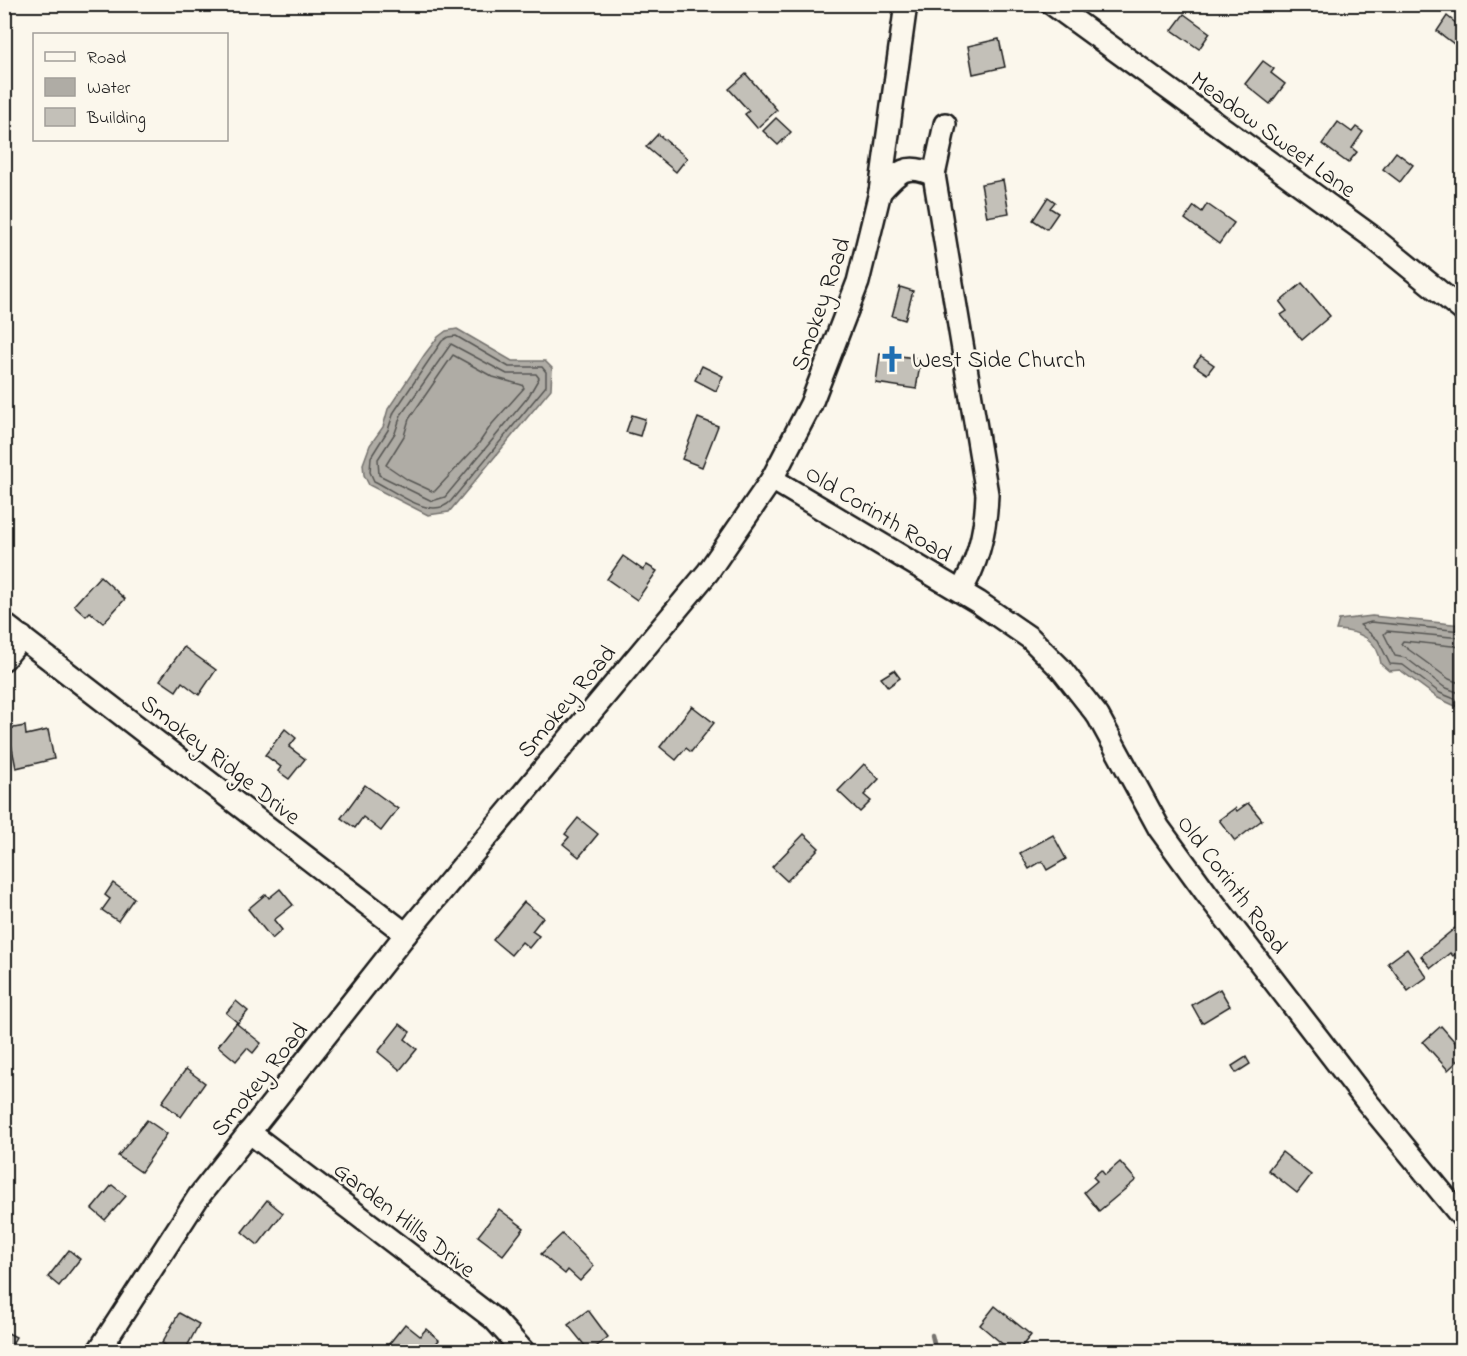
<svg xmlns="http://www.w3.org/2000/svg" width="1467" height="1356" font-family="'Indie Flower',sans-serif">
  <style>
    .water { fill: #afaca5; stroke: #74726e; stroke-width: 1.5 }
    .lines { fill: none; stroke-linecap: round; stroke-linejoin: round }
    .shore { stroke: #575653; stroke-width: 1.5 }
    .stream { stroke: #74726e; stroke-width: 4.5 }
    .building { fill: #c3c0b8; stroke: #1c1c1c; stroke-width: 1.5 }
    .minor-casing { stroke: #1c1c1c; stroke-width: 26 }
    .minor { stroke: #fbf7ec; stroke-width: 21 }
    .labels { text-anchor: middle; stroke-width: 5; stroke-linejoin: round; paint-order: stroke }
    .street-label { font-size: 24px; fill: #1c1c1c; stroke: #fbf7ec }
    .poi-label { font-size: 24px; fill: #1c1c1c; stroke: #fbf7ec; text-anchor: start }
  </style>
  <rect width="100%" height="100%" fill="#fbf7ec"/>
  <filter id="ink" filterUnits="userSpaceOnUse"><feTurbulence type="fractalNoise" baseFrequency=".0167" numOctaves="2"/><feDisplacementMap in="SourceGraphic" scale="12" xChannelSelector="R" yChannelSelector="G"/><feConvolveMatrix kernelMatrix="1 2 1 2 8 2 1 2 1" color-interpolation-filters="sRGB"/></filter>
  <g filter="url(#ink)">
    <g class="water">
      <path d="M457,329L512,361H545L552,368L551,389L449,512L428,515L369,485L364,475L363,464L370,445L383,427L388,409L425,354L438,337L446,331Z"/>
      <path d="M1372,616L1462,625V709L1438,698L1400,670L1389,671L1381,664C1378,639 1360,631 1336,630L1339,620Z"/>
    </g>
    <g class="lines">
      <g class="shore">
        <path d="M456,336L509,367H542L546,372V386L451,501C431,522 394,490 374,481L370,472L371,457L388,430L394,412L442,341L448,337Z"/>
        <path d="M451,344L507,374H536L539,378L528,397L445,497L432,501L379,475L378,459L395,433L401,415Z"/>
        <path d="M453,355L493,377L522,385L524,388L492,424L477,446L434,492L408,480L386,465L404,436L409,419Z"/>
        <path d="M1462,631L1371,622L1360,625L1378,640L1390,664L1403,665L1440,693L1462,702"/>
        <path d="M1462,638L1387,631L1384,634L1395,656L1406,658L1444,687L1462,694"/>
        <path d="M1462,647L1403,641L1401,644L1449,679L1462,684"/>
      </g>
      <path class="stream" d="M932,1335L936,1352"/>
    </g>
    <g class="building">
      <path d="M1184,14L1210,33L1199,49L1172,30Z"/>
      <path d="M1447,16L1462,28V50L1437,31Z"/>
      <path d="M999,39L1005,67L973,74L968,46Z"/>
      <path d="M1263,61L1274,69L1271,73L1285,84L1270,104L1245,84Z"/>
      <path d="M746,74L777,110L757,128L745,114L749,111L729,89Z"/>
      <path d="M776,118L791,132L778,145L763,131Z"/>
      <path d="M1338,122L1352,132L1356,127L1363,132L1352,148L1357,152L1348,163L1322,144Z"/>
      <path d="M658,134L687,158L676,172L646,147Z"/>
      <path d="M1396,152L1413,165L1400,182L1383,169Z"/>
      <path d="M1003,180L1009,213L987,217L981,184Z"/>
      <path d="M1048,197L1055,202L1050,208L1058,213L1047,229L1033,220Z"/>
      <path d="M1207,204L1234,223L1219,244L1185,219L1194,206L1202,212Z"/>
      <path d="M1302,283L1330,316L1302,340L1281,315L1287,311L1280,302Z"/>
      <path d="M900,287L913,291L905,320L892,316Z"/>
      <path d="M880,353L921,359L916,389L876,383Z"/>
      <path d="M1201,356L1214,365L1207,374L1194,365Z"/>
      <path d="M702,366L723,376L716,391L695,380Z"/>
      <path d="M632,415L645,419L640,436L626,432Z"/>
      <path d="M698,418L718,426L702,467L682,459Z"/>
      <path d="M623,556L643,570L647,565L657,571L637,600L607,579Z"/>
      <path d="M100,576L125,599L103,623L90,612L86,616L74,605Z"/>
      <path d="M184,647L216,670L199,695L182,682L176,691L160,680Z"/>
      <path d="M894,670L900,678L888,687L881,678Z"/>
      <path d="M692,706L714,723L691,752L686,748L676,760L660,747Z"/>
      <path d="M25,726L26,735L48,730L54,759L16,768L8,729Z"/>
      <path d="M285,729L296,738L289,747L305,759L289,779L278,771L281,767L265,755Z"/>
      <path d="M864,764L879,779L864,795L871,801L860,812L838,791Z"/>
      <path d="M365,785L398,809L381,831L363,817L355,828L341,818Z"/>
      <path d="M1248,803L1262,820L1235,841L1219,820L1235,808L1237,811Z"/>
      <path d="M578,818L598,834L579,857L563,844L569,837L565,834Z"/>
      <path d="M804,834L819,848L787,881L772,867Z"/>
      <path d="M1053,835L1066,859L1047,870L1042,861L1029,869L1020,853Z"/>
      <path d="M113,883L134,898L118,921L102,910L110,899L105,895Z"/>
      <path d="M280,889L293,905L274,920L282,930L272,939L248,909L266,894L269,898Z"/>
      <path d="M524,902L543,917L532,931L539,936L529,948L522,942L511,955L493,940Z"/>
      <path d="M1460,924L1462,928V948L1453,956L1450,953L1431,968L1421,956Z"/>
      <path d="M1407,949L1427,977L1408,991L1388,963Z"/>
      <path d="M1220,989L1230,1006L1202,1023L1192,1005Z"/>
      <path d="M236,1001L248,1011L237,1024L261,1043L253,1053L247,1048L236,1061L218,1046L237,1022L226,1013Z"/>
      <path d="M400,1024L410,1032L405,1039L417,1049L400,1070L378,1052Z"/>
      <path d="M1441,1026L1462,1050V1057L1448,1070L1423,1042Z"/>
      <path d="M1246,1057L1250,1064L1236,1073L1232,1066Z"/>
      <path d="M186,1069L205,1083L181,1117L162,1102Z"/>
      <path d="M147,1120L167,1134L141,1172L118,1156Z"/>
      <path d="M1282,1152L1311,1175L1297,1193L1268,1170Z"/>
      <path d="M1120,1162L1136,1180L1099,1211L1084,1192L1097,1181L1093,1177L1101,1170L1105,1175Z"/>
      <path d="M112,1185L126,1196L105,1220L92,1209Z"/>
      <path d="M267,1200L283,1213L258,1245L242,1232Z"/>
      <path d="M499,1209L524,1228L503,1255L478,1236Z"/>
      <path d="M562,1234L594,1266L580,1281L568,1270L565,1274L541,1254Z"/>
      <path d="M69,1250L80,1259L59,1286L48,1277Z"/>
      <path d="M995,1306L1031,1335L1017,1352H1012L980,1325Z"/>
      <path d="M588,1310L608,1337L590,1352L568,1325Z"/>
      <path d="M179,1313L199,1324L184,1352H176L162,1343Z"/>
      <path d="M405,1324L420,1336L426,1329L439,1340L429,1352H398L389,1344Z"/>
      <path d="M4,1331L16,1337L12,1344L16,1346L13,1352H4Z"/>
    </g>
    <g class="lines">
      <defs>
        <g id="minor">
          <path d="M1052,4L1371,236L1462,310"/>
          <path d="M945,124L934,175L987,494C986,528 979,561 961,590"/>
          <path d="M880,192C898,172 906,162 934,175"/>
          <path d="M772,479L978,602L1030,638L1061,669L1098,716L1159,828L1207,894L1368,1103L1462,1217"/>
          <path d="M4,624L406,934"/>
          <path d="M4,659L22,637"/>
          <path d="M249,1132L494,1319L524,1352"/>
          <path d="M98,1352L199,1196L406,934L708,572L772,479L811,404L858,282L880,192L906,4"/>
        </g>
      </defs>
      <use href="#minor" class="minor-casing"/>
      <use href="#minor" class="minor"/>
    </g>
  </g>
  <defs>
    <symbol id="church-bare" viewBox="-9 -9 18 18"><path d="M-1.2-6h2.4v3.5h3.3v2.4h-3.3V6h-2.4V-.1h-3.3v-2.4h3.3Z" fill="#1f6fb2" stroke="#fbf7ec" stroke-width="2.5" paint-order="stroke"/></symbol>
  </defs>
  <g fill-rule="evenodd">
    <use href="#church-bare" x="873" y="340" width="38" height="38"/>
  </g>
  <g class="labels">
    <g class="street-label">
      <text transform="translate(1274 134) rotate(36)" y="8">Meadow Sweet Lane</text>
      <text transform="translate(820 304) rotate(-71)" y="8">Smokey Road</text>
      <text transform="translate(879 513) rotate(31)" y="8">Old Corinth Road</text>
      <text transform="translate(566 701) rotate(-50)" y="8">Smokey Road</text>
      <text transform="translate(221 759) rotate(38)" y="8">Smokey Ridge Drive</text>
      <text transform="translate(1233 884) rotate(53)" y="8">Old Corinth Road</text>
      <text transform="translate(259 1079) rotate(-51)" y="8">Smokey Road</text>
      <text transform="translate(405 1219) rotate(38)" y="8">Garden Hills Drive</text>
    </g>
    <g class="poi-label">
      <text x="912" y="367">West Side Church</text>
    </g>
  </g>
  <rect width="1467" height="1356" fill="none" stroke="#fbf7ec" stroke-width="24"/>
  <rect x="12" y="12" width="1443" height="1332" fill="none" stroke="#1c1c1c" stroke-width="2" filter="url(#ink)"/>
  <rect x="33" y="33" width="195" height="108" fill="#fbf7ec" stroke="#a29f99" stroke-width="1.5"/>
  <rect x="45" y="52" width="30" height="9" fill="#fbf7ec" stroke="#a29f99" stroke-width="1.5"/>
  <text x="87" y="63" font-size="18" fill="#1c1c1c">Road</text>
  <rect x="45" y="78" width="30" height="18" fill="#afaca5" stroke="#a29f99" stroke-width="1.5"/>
  <text x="87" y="93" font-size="18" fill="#1c1c1c">Water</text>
  <rect x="45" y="108" width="30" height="18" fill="#c3c0b8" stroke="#a29f99" stroke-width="1.5"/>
  <text x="87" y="123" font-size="18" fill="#1c1c1c">Building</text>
</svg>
